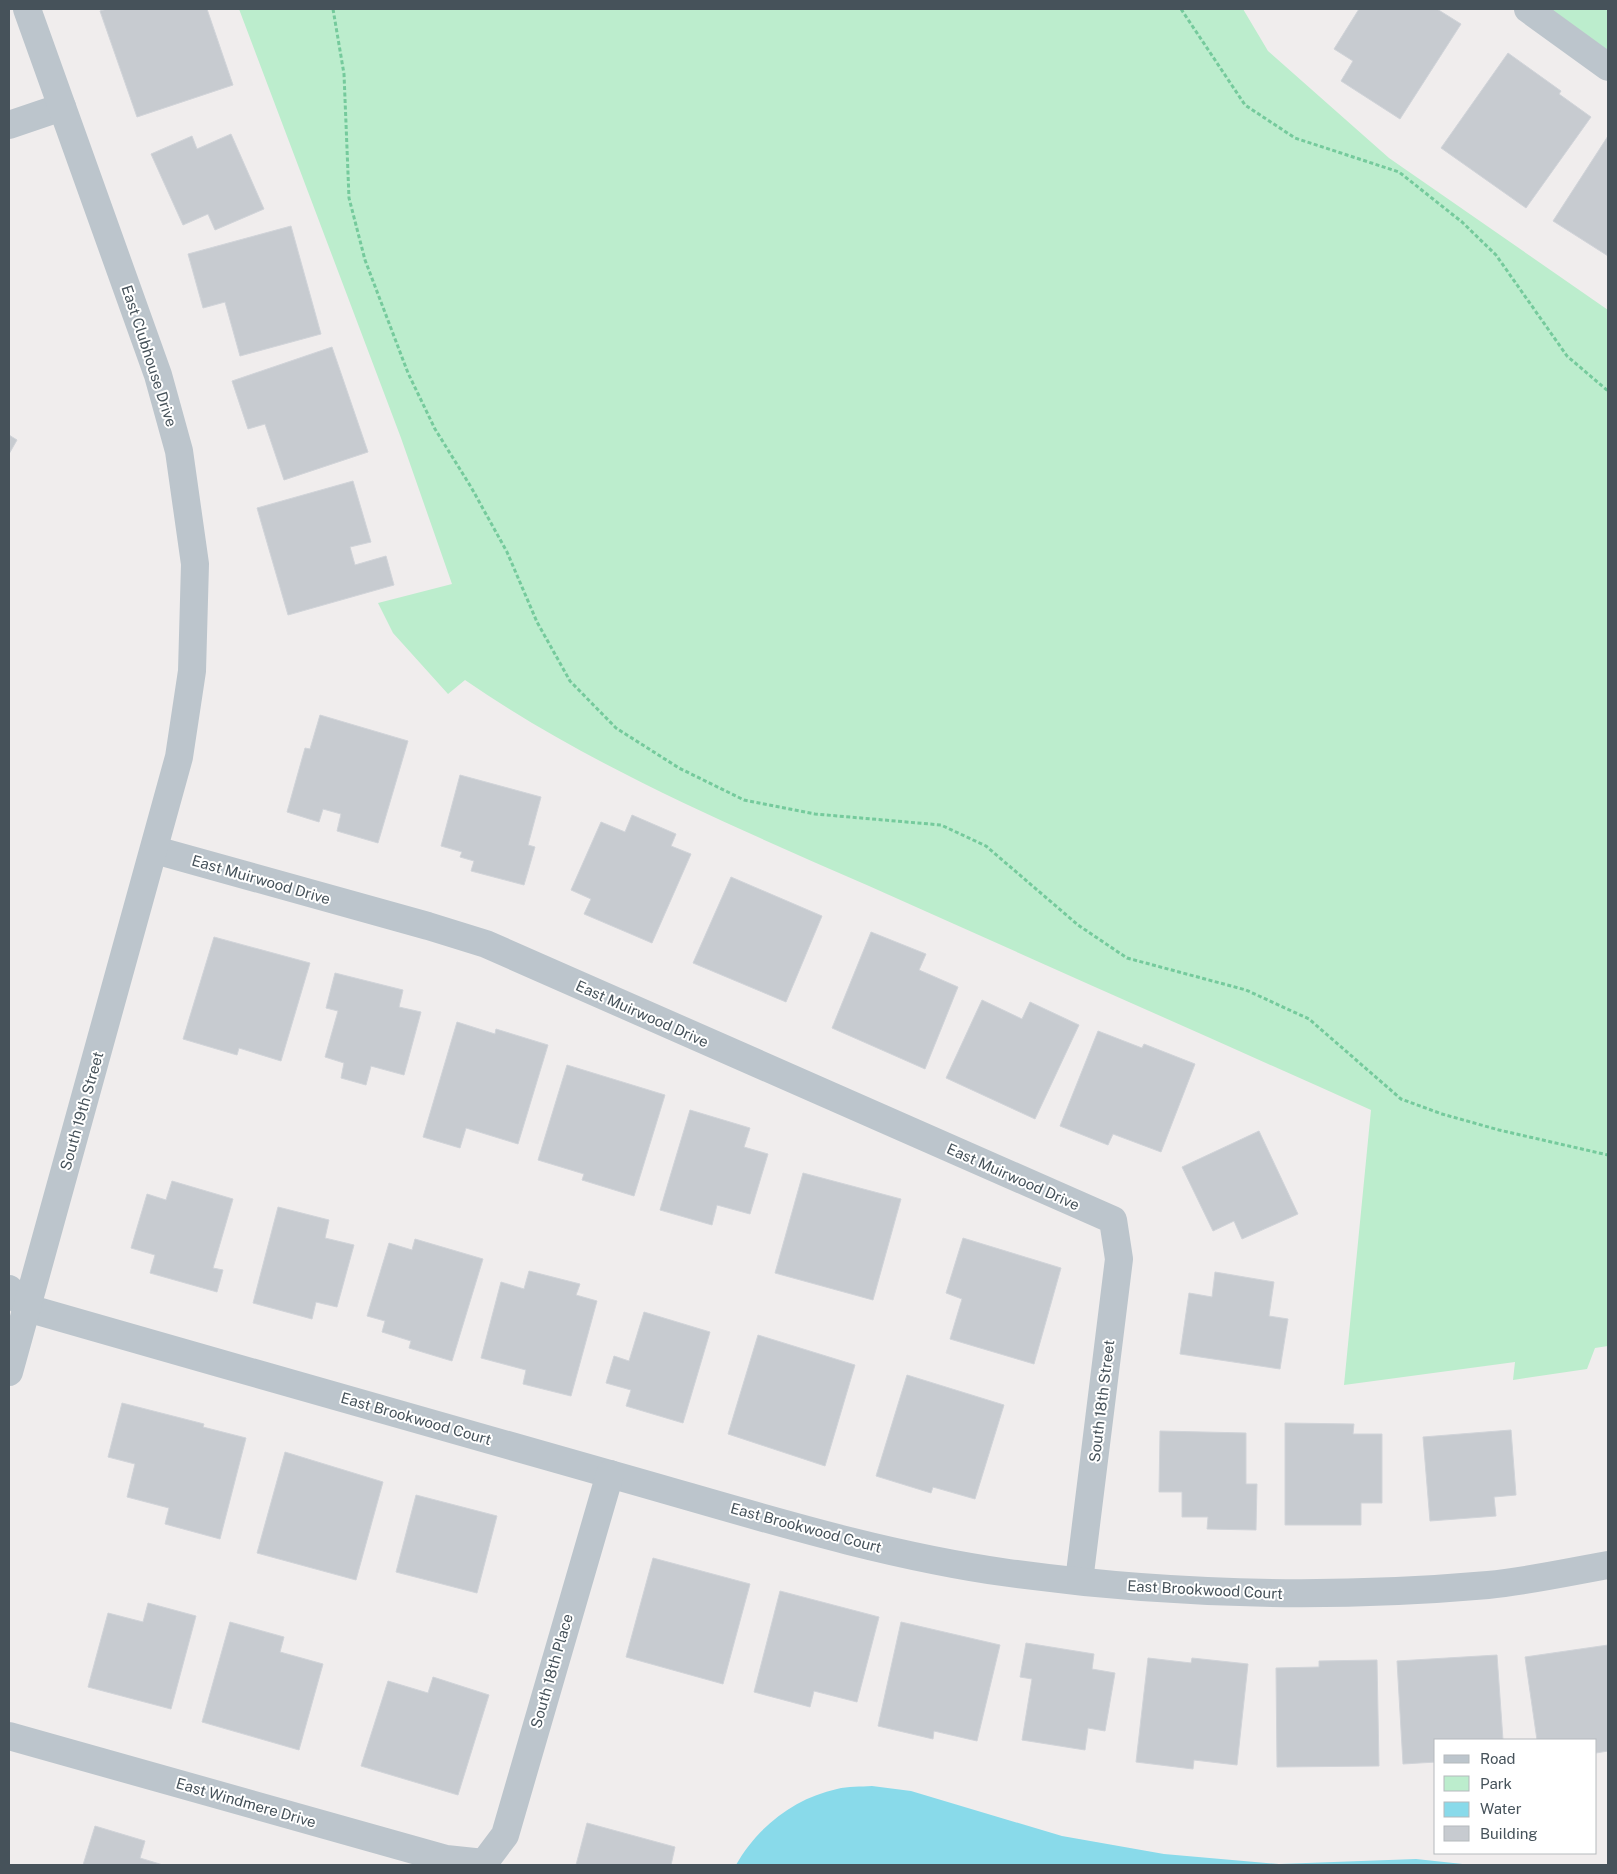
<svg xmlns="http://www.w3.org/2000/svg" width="1617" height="1874" font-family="'Public Sans',sans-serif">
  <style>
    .green { fill: #bcedcd }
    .water { fill: #89daea }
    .building { fill: #c7cbd0; stroke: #d1d4d9 }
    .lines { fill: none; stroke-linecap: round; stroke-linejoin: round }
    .path { stroke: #75ca9c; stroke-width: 3; stroke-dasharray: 4 2.5; stroke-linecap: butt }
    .minor { stroke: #bcc5cc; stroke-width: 28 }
    .labels { text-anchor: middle; stroke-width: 4; stroke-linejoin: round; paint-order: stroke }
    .street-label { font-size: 15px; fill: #46525a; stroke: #fff }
  </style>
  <rect width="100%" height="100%" fill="#f0eded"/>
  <g class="green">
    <path d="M239,9H1243L1268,51L1389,158L1608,310V1346L1595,1348L1587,1369L1513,1380L1515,1362L1344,1385L1371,1110C1204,1035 1036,961 869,886C730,825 590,766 465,680L448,694L393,633L378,603L452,584L401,438Z"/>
    <path d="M1528,9H1608V67Z"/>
  </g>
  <path class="water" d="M872,1786L911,1791L1062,1836L1164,1854L1279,1864L1416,1859L1472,1865H736C757,1827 795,1798 837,1789C848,1786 861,1787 872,1786Z"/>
  <g class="building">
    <path d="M107,9H207L233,85L137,117L100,11Z"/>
    <path d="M1359,9H1437L1461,24L1400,119L1341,81L1353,61L1334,49Z"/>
    <path d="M1508,53L1561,91L1559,94L1591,117L1526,208L1441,148Z"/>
    <path d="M231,134L264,209L215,230L208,214L183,225L151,154L192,136L197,149Z"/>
    <path d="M1608,136V256L1553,221Z"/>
    <path d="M291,226L321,334L240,356L225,302L203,308L188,254Z"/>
    <path d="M332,347L368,452L284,480L265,424L248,429L232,381Z"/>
    <path d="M9,435L17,440L9,454Z"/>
    <path d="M353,481L371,542L350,547L355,565L386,556L394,585L288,615L257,508Z"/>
    <path d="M320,715L408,741L378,843L337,831L341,814L323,809L319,822L287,812L305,748L310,749Z"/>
    <path d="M460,775L541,797L528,845L535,847L524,885L471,871L474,861L460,857L462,852L441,846Z"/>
    <path d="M632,815L676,834L671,846L691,854L652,943L584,914L591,899L571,890L601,822L625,832Z"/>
    <path d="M731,877L822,916L786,1002L693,963Z"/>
    <path d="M871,932L926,954L919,970L958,987L925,1069L832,1028Z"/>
    <path d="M214,937L310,963L281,1061L239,1048L237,1055L183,1039Z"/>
    <path d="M335,973L403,990L399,1007L421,1012L404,1075L371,1066L366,1085L341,1078L344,1063L325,1057L338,1011L326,1008Z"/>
    <path d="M982,1000L1022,1019L1030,1002L1079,1025L1035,1119L946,1078Z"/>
    <path d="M457,1022L495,1034L496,1029L548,1045L518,1144L466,1128L460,1148L423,1137Z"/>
    <path d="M1098,1031L1142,1048L1144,1044L1195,1064L1161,1152L1113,1134L1108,1145L1060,1126Z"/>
    <path d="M567,1065L665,1095L634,1196L582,1180L584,1174L538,1160Z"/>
    <path d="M690,1110L750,1128L744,1147L768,1154L750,1214L717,1205L712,1225L660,1210Z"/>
    <path d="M1259,1131L1298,1214L1242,1239L1234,1221L1213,1231L1182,1167Z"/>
    <path d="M803,1173L901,1199L873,1300L775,1273Z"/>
    <path d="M172,1181L233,1199L213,1268L223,1270L217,1292L150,1273L155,1255L131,1248L147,1194L166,1200Z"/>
    <path d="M278,1207L329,1220L325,1238L354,1245L337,1307L316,1302L312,1319L253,1303Z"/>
    <path d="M963,1238L1061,1268L1034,1364L950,1339L962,1299L946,1293Z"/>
    <path d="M415,1239L483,1259L452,1361L409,1348L411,1341L382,1332L385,1321L367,1316L389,1243L412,1250Z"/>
    <path d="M529,1271L580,1284L576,1295L597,1301L571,1396L523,1384L526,1370L481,1358L501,1282L524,1289Z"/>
    <path d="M1215,1272L1274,1282L1269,1316L1288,1319L1280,1369L1180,1354L1189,1293L1212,1297Z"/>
    <path d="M644,1312L710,1332L683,1423L626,1406L631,1390L606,1383L614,1356L629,1361Z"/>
    <path d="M758,1335L855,1365L825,1466L728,1434Z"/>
    <path d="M907,1375L1004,1405L975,1499L933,1487L931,1493L876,1476Z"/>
    <path d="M122,1403L204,1424L203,1427L246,1438L220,1539L165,1524L169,1508L127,1497L135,1464L108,1457Z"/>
    <path d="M1285,1423L1354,1424L1353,1434H1382V1503H1361V1525H1285Z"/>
    <path d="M1511,1430L1516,1495L1494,1497L1496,1516L1430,1521L1423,1437Z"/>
    <path d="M1160,1431L1246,1433V1484H1257L1256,1530L1207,1529L1208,1517H1182V1492H1159Z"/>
    <path d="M285,1452L383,1482L356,1580L257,1553Z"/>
    <path d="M416,1495L497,1516L477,1593L396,1572Z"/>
    <path d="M653,1558L750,1584L723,1684L626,1657Z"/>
    <path d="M780,1591L879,1617L857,1702L814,1691L810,1707L754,1692Z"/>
    <path d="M148,1603L196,1616L171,1709L88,1687L108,1613L143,1622Z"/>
    <path d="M230,1622L284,1637L280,1652L323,1664L299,1750L202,1722Z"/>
    <path d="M901,1622L1000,1645L977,1741L934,1731L933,1739L878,1726Z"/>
    <path d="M1026,1643L1094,1654L1092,1669L1115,1673L1105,1731L1088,1728L1085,1750L1022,1740L1032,1679L1020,1677Z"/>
    <path d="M1608,1645V1751L1596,1753V1740H1537L1525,1657Z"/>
    <path d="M1497,1655L1503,1740H1436V1762L1403,1764L1397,1661Z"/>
    <path d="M1148,1658L1191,1663L1192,1658L1248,1664L1237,1765L1194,1760L1193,1769L1136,1762Z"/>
    <path d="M1377,1660L1379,1766L1277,1767L1276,1668L1319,1667V1661Z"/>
    <path d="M433,1677L489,1695L458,1795L361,1766L388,1681L428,1693Z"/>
    <path d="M587,1823L675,1847L671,1865H576Z"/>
    <path d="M95,1826L145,1841L140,1858L163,1865H83Z"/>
  </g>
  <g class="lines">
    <g class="path">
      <path d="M333,9L344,74L349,198L365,260L408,373L435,429L471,487L507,552L537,622L570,681L616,728L679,768L744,800L815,814L941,825L986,846L1078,925L1127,958L1246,990L1309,1019L1401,1099L1442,1114L1499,1130L1608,1155"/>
      <path d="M1181,9L1245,105L1295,138L1399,172L1462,222L1496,255L1567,356L1608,391"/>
    </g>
    <g class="minor">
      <path d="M1528,9L1608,67"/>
      <path d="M9,125L62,107"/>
      <path d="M155,850L428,926L486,944L1113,1220L1119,1259L1079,1581"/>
      <path d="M9,1289L27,1308C220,1363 413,1419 606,1473C739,1510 872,1554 1009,1573C1168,1595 1328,1599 1488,1585C1528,1581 1569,1572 1608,1565"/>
      <path d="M9,1372L179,757L192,671L195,564L179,451L158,375L27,9"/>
      <path d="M9,1736L446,1859L484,1863L505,1835L610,1474"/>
    </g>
  </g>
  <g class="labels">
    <g class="street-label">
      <text transform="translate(149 356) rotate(72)" y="5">East Clubhouse Drive</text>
      <text transform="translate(261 880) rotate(16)" y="5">East Muirwood Drive</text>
      <text transform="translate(642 1014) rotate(24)" y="5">East Muirwood Drive</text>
      <text transform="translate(82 1111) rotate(-74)" y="5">South 19th Street</text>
      <text transform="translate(1013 1177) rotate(24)" y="5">East Muirwood Drive</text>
      <text transform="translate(1102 1401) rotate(-83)" y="5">South 18th Street</text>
      <text transform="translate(416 1419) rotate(16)" y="5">East Brookwood Court</text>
      <text transform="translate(806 1528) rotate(15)" y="5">East Brookwood Court</text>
      <text transform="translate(1205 1590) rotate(3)" y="5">East Brookwood Court</text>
      <text transform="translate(552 1671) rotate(-74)" y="5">South 18th Place</text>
      <text transform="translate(246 1803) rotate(16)" y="5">East Windmere Drive</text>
    </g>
  </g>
  <rect width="1617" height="1874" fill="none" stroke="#46525a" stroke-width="20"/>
  <rect x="1434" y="1739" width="162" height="115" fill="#ffffff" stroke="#b5babd"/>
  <rect x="1444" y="1755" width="25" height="8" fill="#bcc5cc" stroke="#b5babd"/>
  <text x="1480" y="1764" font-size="15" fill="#46525a">Road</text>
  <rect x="1444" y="1776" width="25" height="15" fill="#bcedcd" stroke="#b5babd"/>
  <text x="1480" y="1789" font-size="15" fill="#46525a">Park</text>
  <rect x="1444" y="1802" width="25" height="15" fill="#89daea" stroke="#b5babd"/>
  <text x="1480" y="1814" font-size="15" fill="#46525a">Water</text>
  <rect x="1444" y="1826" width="25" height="15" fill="#c7cbd0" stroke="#b5babd"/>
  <text x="1480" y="1839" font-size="15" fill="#46525a">Building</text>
</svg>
